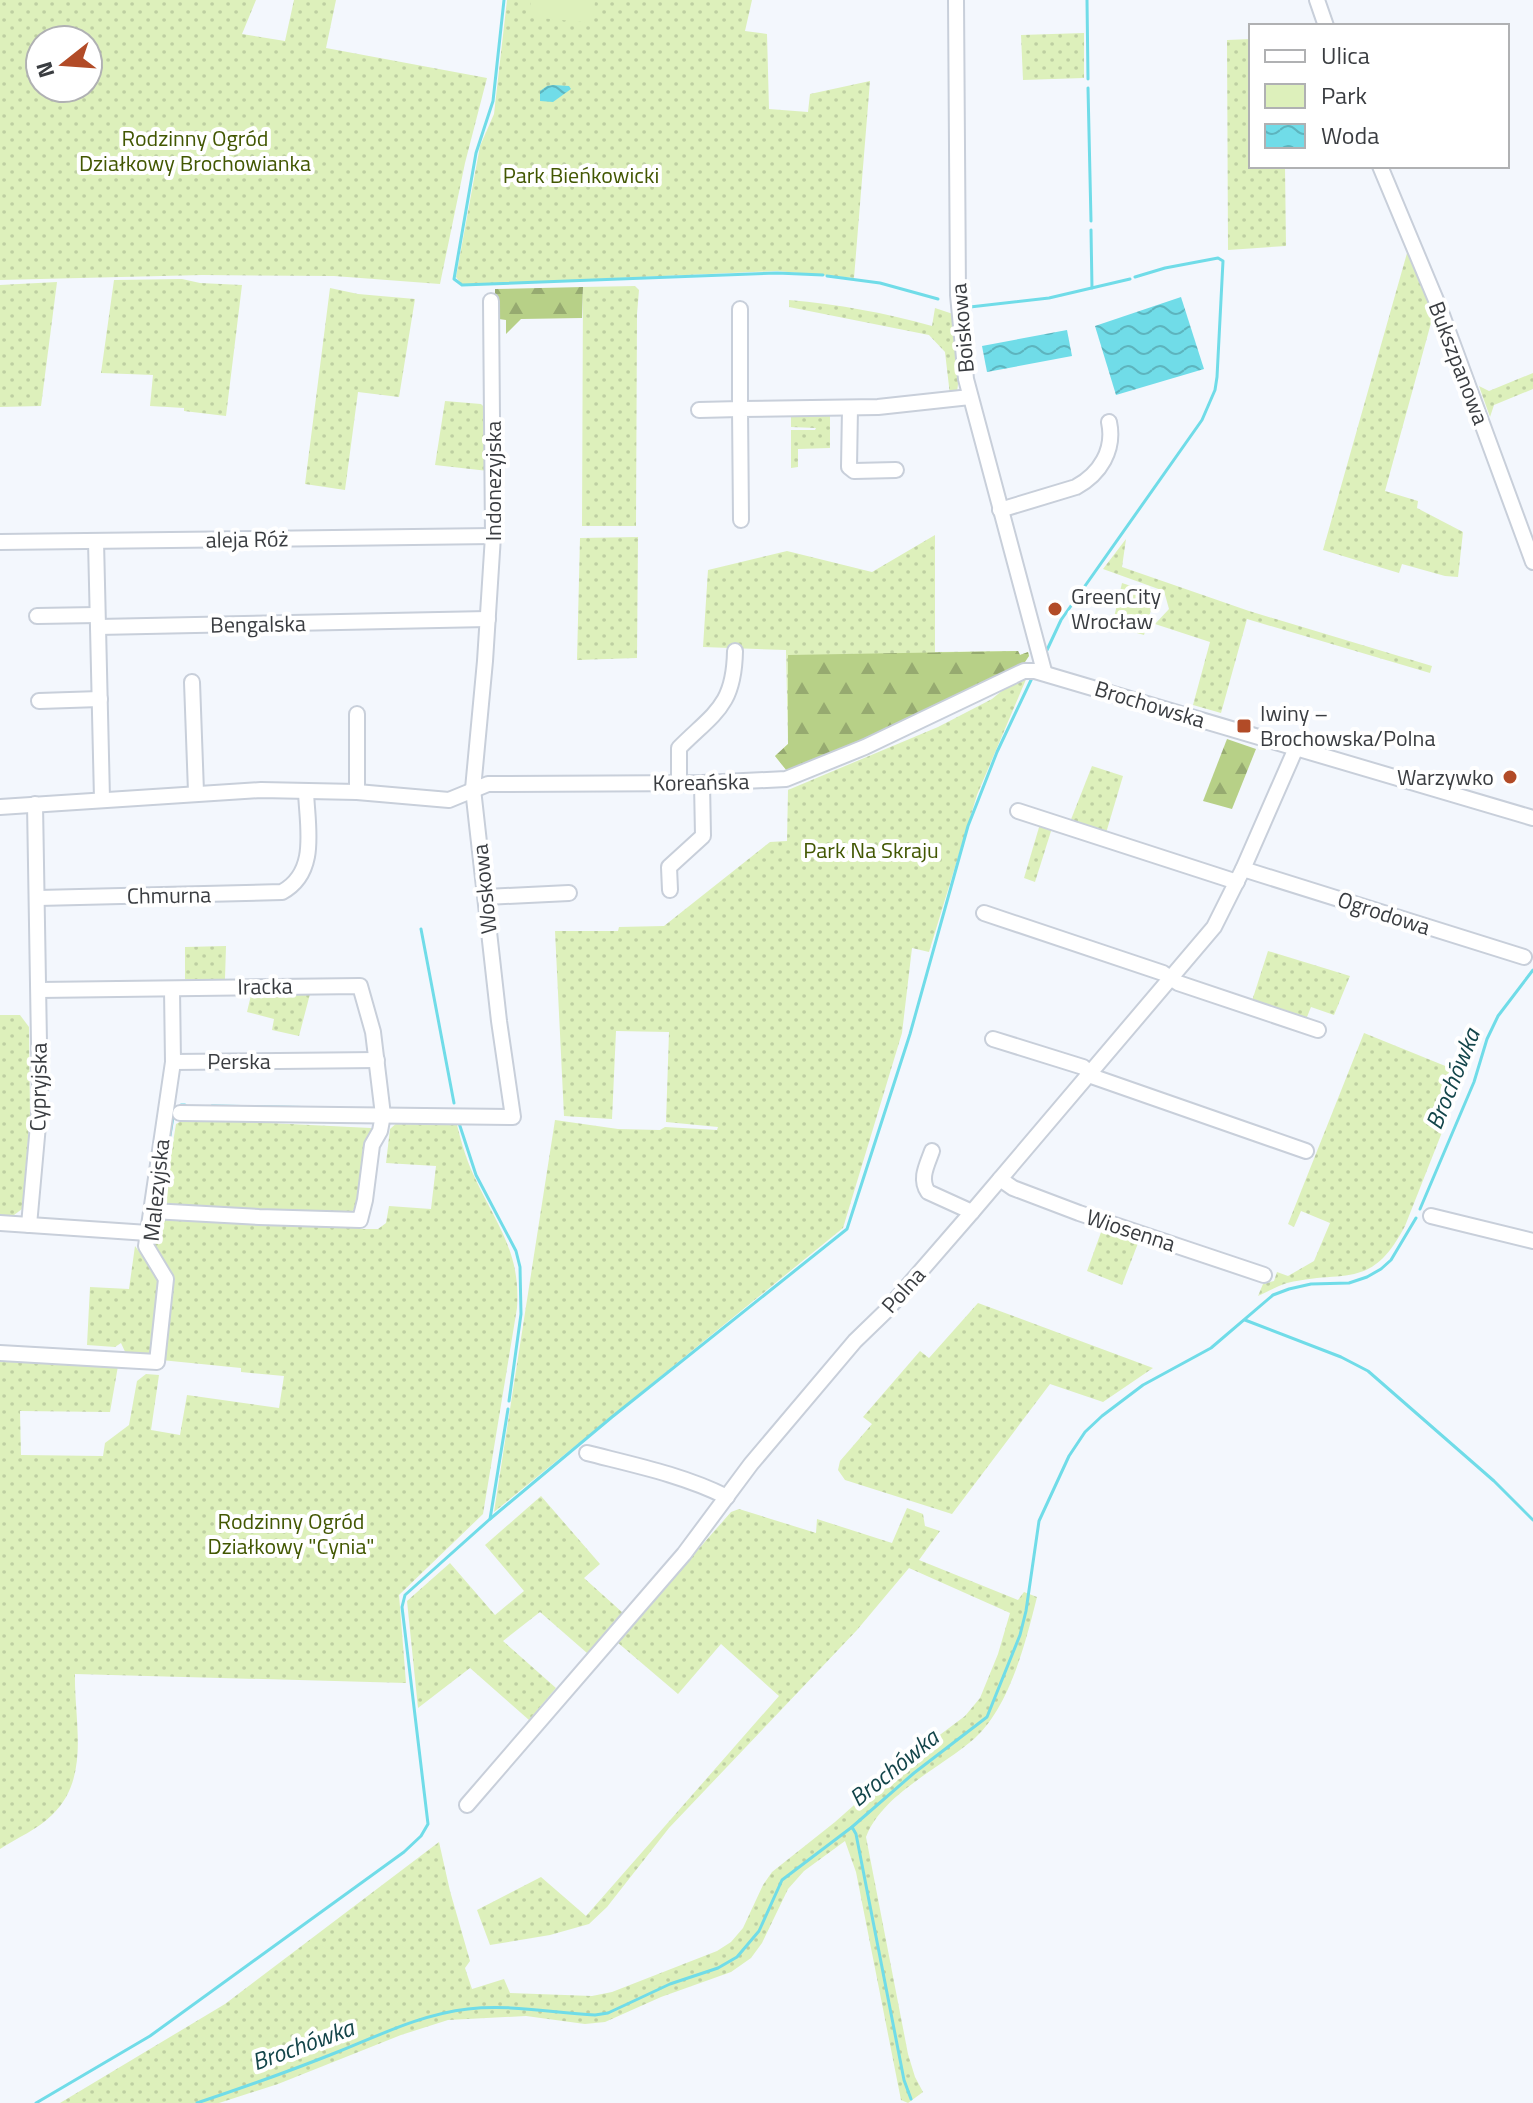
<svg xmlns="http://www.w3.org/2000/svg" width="1533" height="2103" font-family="'Titillium Web',sans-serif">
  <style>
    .green { fill: url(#green-dots); fill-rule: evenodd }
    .forest { fill: url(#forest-firs) }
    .pitch { fill: #ddf0bb }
    .water { fill: url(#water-waves) }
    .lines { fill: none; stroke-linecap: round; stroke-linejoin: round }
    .stream { stroke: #70dce8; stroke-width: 3 }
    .minor-casing { stroke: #c8cfda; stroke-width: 18 }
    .minor { stroke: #fff; stroke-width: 14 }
    .poi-dot { fill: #b24b27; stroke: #fff; stroke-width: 3 }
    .labels { text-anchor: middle; stroke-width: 8; stroke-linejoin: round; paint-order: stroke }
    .park-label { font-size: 22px; fill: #425702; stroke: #fff }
    .street-label { font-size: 22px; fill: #3a3d41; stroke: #fff }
    .poi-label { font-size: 22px; fill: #3a3d41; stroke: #fff; text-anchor: start }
    .water-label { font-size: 24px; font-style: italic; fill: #13454a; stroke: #fff }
  </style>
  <defs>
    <pattern id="green-dots" width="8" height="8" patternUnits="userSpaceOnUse" patternTransform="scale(2)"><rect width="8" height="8" fill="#ddf0bb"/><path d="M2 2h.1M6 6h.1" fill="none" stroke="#becfa2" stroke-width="1.8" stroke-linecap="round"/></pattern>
    <pattern id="forest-firs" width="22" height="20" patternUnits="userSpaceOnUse" patternTransform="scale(2)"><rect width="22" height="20" fill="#b7d087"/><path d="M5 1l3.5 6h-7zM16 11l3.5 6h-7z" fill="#96aa70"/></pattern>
    <pattern id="water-waves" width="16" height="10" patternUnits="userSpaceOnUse" patternTransform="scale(2)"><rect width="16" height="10" fill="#70dce8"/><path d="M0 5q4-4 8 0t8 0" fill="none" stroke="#5db4be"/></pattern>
  </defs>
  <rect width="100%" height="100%" fill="#f3f7fd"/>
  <g class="green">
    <path d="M0,0H256L242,34L285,41L294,0H336L326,48L487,78L465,163L440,284L334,276L202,275L0,280ZM40,40H88V88H40Z"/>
    <path d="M507,0H752L745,31L767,34L769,109L808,112L810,94L870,81L854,278L777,271L462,285L456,277L480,146L494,114Z"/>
    <path d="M1084,33V78L1023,80L1021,35Z"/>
    <path d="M1251,39V166H1285L1286,246L1228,250L1227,40Z"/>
    <path d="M1409,246L1431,303V323L1385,491L1418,501L1417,508L1463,532L1458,577L1445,576L1402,564L1399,573L1323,550Z"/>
    <path d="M182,279L200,283L242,285L226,416L184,411V408L150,406L153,375L101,373L114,280Z"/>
    <path d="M57,282L41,406L0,407V285Z"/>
    <path d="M635,286L639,290L637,314L636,526H582L583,287Z"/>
    <path d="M330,288L358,294L415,299L399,397L358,392L345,490L305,484Z"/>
    <path d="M789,300C838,304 885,313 932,326L935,308L953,314L959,376L957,392L950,395L945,352L929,335L789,307Z"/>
    <path d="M1533,373V389L1494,405L1490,417L1479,386L1489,391Z"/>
    <path d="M445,401L481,404L488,411V471L435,465Z"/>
    <path d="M830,414V448L798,449V467L791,468V430H815L816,428L791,427V415Z"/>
    <path d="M935,535V652L1018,651L1020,655L1028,652L1029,656L942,708L938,703L904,721L787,771L775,756L788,744L786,650L703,647L708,570L787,551L872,572Z"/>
    <path d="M638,537L637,658L577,660L580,538Z"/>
    <path d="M1126,539L1122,567L1249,611L1432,666L1430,673L1247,619L1221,713L1193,705L1210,642L1155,624L1169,609L1164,591L1103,569Z"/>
    <path d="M1122,583L1149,592L1153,603L1144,635L1112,626Z"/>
    <path d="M1027,677L977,795L929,952L912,948L902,1033L843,1228L494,1512L555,1120L618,1129L660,1130L665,1127L717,1130L718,1127L666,1122L669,1032L616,1031L612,1119L564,1116L555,931H618L619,927L664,926L770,842L787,841L788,790L938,727L992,699L1015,680Z"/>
    <path d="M1092,766L1123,776L1106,833L1070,822Z"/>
    <path d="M1040,824L1052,828L1035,882L1024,878Z"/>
    <path d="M226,946L225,979H185V947Z"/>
    <path d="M1268,951L1350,976L1334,1015L1311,1007L1305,1022L1251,1004Z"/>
    <path d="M310,994L299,1036L272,1030L274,1019L247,1012L251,995Z"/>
    <path d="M0,1015H20L29,1027L30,1117L22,1209L14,1215H0Z"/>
    <path d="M1364,1033L1465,1074L1405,1226C1371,1291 1346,1269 1287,1283C1277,1286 1267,1292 1258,1296L1263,1284L1274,1281L1277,1272L1288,1276L1314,1261L1330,1223L1301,1211L1294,1227L1288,1224Z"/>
    <path d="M455,1117C460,1137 465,1157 474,1176C496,1224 521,1252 517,1308L483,1514L399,1595L406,1683L75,1674C74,1721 91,1778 52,1815C38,1829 17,1838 0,1849V1360L118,1366L110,1412L20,1411L21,1455L103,1456L105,1443L129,1425L137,1381L146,1374L159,1375L151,1430L180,1435L187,1395L279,1408L284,1376L241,1372V1368L161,1360C163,1344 175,1291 172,1279C164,1252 142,1249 158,1216L354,1222L360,1229H378L386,1223L389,1206L431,1209L436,1166L386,1163L390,1129L399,1121Z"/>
    <path d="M185,1119L371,1128L361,1200L350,1214L192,1210L167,1204L165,1192L176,1124Z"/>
    <path d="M1104,1224L1140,1238L1122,1285L1087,1271Z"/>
    <path d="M135,1246L163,1284L154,1353L141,1358L127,1356L121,1343L115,1347L87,1345L90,1287L129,1289Z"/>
    <path d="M978,1303L1153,1368L1103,1402L1050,1384L952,1514L845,1480L838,1470L840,1461L872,1424L863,1417L920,1351L929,1358Z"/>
    <path d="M541,1496L600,1564L584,1578L623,1613L587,1653L540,1612L503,1641L556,1688L529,1720L470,1668L418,1708L407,1601L450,1563L495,1615L524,1591L485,1545Z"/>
    <path d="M907,1508L923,1514L925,1526L940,1531L919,1560L1018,1600L1024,1592L1037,1597C1026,1641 1010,1706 975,1738C941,1768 882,1794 866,1837L908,2054L915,2077L923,2092L908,2103L901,2100L856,1872L845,1841L804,1871L788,1889L762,1943L751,1958L731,1972L661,1997L605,2022L585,2024L526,2016L448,2020L401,2035L278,2084L219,2103H60L225,2004L439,1842L450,1891L470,1961L465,1968L472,1989L504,1979L510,1993L592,1996L612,1992L717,1951L731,1942L743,1928L763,1885L772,1872L835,1822L897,1767L965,1716L980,1698L998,1654L1010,1613L909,1568L857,1630L669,1828L607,1907L589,1924L550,1935L490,1945L477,1910L541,1877L586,1916L779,1696L721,1644L678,1694L617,1642L731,1512L739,1509L816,1533L817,1519L892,1543Z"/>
  </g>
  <g class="forest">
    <path d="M583,287L582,318L521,319L506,334V320L499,319L495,313V289Z"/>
    <path d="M1018,651L1020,655L1028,652L1029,656L1023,665L942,708L938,703L904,721L895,730L794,772L787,771L775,756L788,744V655Z"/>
    <path d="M1227,739L1256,749L1232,809L1203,801Z"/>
  </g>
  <path class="pitch" d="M531,0H595L593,23L529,17Z"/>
  <g class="water">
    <path d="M553,85L569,86L571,89L553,102L540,101V91L547,86Z"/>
    <path d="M1181,297L1204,369L1116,395L1095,326Z"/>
    <path d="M1067,330L1072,356L987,372L982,346Z"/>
  </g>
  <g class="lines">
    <g class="stream">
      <path d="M504,0L493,101L476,153L454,279L462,285L777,273L823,275"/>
      <path d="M1087,0L1088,79"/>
      <path d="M1088,88L1091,221"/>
      <path d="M1091,230L1092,288"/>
      <path d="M827,276L880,283L938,299"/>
      <path d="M970,307L1049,298L1130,279"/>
      <path d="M1047,650L1061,620L1202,420L1215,390L1217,377L1223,261L1218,258L1165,268L1135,277"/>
      <path d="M421,929L454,1103"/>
      <path d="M181,1105H185"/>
      <path d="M212,1106L335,1108"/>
      <path d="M459,1123L476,1175L516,1251L520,1267L521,1314L509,1401"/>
      <path d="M167,1153L174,1111"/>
      <path d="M1420,1209L1474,1082L1487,1039L1498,1016L1533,970"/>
      <path d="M1245,1320L1341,1357L1368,1371L1494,1481L1533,1520"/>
      <path d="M490,1519L508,1409"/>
      <path d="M852,1827L856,1834L904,2080L911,2099"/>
      <path d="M36,2103L150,2036L404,1852L421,1836L428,1824L402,1607L405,1595L490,1519L612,1417L847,1229L910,1034L968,826L997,752L1032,678"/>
      <path d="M197,2103C245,2087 293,2070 340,2051C382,2034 423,2014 468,2009C511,2004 553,2013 595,2015L608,2013L670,1984L718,1968L737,1957L759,1931L782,1880L852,1827L914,1773L987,1717L1020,1635L1026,1611L1039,1521L1069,1456L1085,1432L1102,1416L1143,1385L1211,1348L1273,1295L1289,1289L1311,1284L1349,1283L1367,1277L1381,1269L1391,1260L1416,1218"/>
    </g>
    <defs>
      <g id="minor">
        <path d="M956,0L958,295L966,379L1044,671"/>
        <path d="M1317,0L1326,26"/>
        <path d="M1380,166L1441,312L1533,562"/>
        <path d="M850,408L849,467L854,471L896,470"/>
        <path d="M699,410L740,409V309"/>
        <path d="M1000,510L1076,487C1100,474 1115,450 1109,422"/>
        <path d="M741,520L740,409L878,407L970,397"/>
        <path d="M96,541L102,799"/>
        <path d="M0,542L493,536"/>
        <path d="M37,616L97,615"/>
        <path d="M98,627L488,619"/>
        <path d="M192,682L196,792"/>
        <path d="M39,701L100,699"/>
        <path d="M357,714V792"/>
        <path d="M679,782V748C715,712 734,706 735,651"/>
        <path d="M0,807L261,790L357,792L449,800L488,784L702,783L786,779L865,747L1024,671H1035L1533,818"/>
        <path d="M1018,811L1237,882"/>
        <path d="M1243,869L1524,957"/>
        <path d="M670,890L669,867L703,836L702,783"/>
        <path d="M486,897L569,893"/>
        <path d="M38,898L282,892C319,872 307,826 306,791"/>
        <path d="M984,913L1163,973L1178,983L1318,1030"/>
        <path d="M172,989L173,1062L377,1060"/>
        <path d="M39,990L360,986L373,1032L383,1115L380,1131L372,1145L365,1200L360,1220L259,1217L152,1211"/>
        <path d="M993,1039L1083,1067L1094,1077L1306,1151"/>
        <path d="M180,1113L513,1117L499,1021L473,789L485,661L493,536L491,301"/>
        <path d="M932,1151C927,1165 919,1179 928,1192L972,1212"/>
        <path d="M1000,1179L1013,1188L1079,1213L1264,1275"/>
        <path d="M1431,1216L1533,1241"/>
        <path d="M0,1223L148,1233"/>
        <path d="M29,1225L40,1103L35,804"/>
        <path d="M0,1353L157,1362L166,1279L146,1246L173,1062"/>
        <path d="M587,1453C634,1465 683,1475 727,1497"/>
        <path d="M467,1805L684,1554L751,1464L855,1341L886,1311L972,1212L1214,927L1243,869L1296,748"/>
      </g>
    </defs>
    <use href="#minor" class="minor-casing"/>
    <use href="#minor" class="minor"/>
  </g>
  <g class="poi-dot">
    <circle cx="1055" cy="609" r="8"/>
    <rect x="1236" y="718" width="16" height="16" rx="4"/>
    <circle cx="1510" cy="777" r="8"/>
  </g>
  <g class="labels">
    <g class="park-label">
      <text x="195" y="146">Rodzinny Ogród<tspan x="195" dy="25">Działkowy Brochowianka</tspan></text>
      <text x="581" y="183">Park Bieńkowicki</text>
      <text x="871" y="858">Park Na Skraju</text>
      <text x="291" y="1529">Rodzinny Ogród<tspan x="291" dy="25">Działkowy "Cynia"</tspan></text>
    </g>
    <g class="street-label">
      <text transform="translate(962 328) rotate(-95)" y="8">Boiskowa</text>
      <text transform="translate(1459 363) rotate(69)" y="8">Bukszpanowa</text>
      <text transform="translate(493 481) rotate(-90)" y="8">Indonezyjska</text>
      <text transform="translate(247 539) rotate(-1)" y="8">aleja Róż</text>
      <text transform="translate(258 624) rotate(-1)" y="8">Bengalska</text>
      <text transform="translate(1150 704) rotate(17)" y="8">Brochowska</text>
      <text transform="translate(701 782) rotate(-1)" y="8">Koreańska</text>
      <text transform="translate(484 889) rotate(-96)" y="8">Woskowa</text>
      <text transform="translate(169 895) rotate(-1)" y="8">Chmurna</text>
      <text transform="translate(1384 913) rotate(18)" y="8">Ogrodowa</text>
      <text transform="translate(265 986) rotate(-1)" y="8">Iracka</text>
      <text x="239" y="1069">Perska</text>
      <text transform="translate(38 1087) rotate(-89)" y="8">Cypryjska</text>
      <text transform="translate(156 1190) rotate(-84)" y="8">Malezyjska</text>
      <text transform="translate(1131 1230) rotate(18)" y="8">Wiosenna</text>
      <text transform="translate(903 1290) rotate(-48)" y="8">Polna</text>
    </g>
    <g class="poi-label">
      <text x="1071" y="604">GreenCity<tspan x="1071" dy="25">Wrocław</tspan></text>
      <text x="1260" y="721">Iwiny –<tspan x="1260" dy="25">Brochowska/Polna</tspan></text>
      <text x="1494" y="785" text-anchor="end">Warzywko</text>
    </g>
    <g class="water-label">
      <text transform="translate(1453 1079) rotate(-68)" y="8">Brochówka</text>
      <text transform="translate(894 1768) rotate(-39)" y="8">Brochówka</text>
      <text transform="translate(303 2045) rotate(-20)" y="8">Brochówka</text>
    </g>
  </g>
  <rect x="1249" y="24" width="260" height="144" fill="#ffffff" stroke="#b0b1b3" stroke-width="2"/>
  <rect x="1265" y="50" width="40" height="12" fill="#ffffff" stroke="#b0b1b3" stroke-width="2"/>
  <text x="1321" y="64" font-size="24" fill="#3a3d41">Ulica</text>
  <rect x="1265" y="84" width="40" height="24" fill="#ddf0bb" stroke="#b0b1b3" stroke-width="2"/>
  <text x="1321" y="104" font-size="24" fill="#3a3d41">Park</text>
  <rect x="1265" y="124" width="40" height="24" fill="url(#water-waves)" stroke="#b0b1b3" stroke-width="2"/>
  <text x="1321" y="144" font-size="24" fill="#3a3d41">Woda</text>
  <g transform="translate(64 64) rotate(253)"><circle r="38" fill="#ffffff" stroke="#b0b1b3" stroke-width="2"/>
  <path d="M0-6L14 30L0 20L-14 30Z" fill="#b24b27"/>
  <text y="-12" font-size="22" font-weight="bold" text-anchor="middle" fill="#3a3d41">N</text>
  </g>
</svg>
